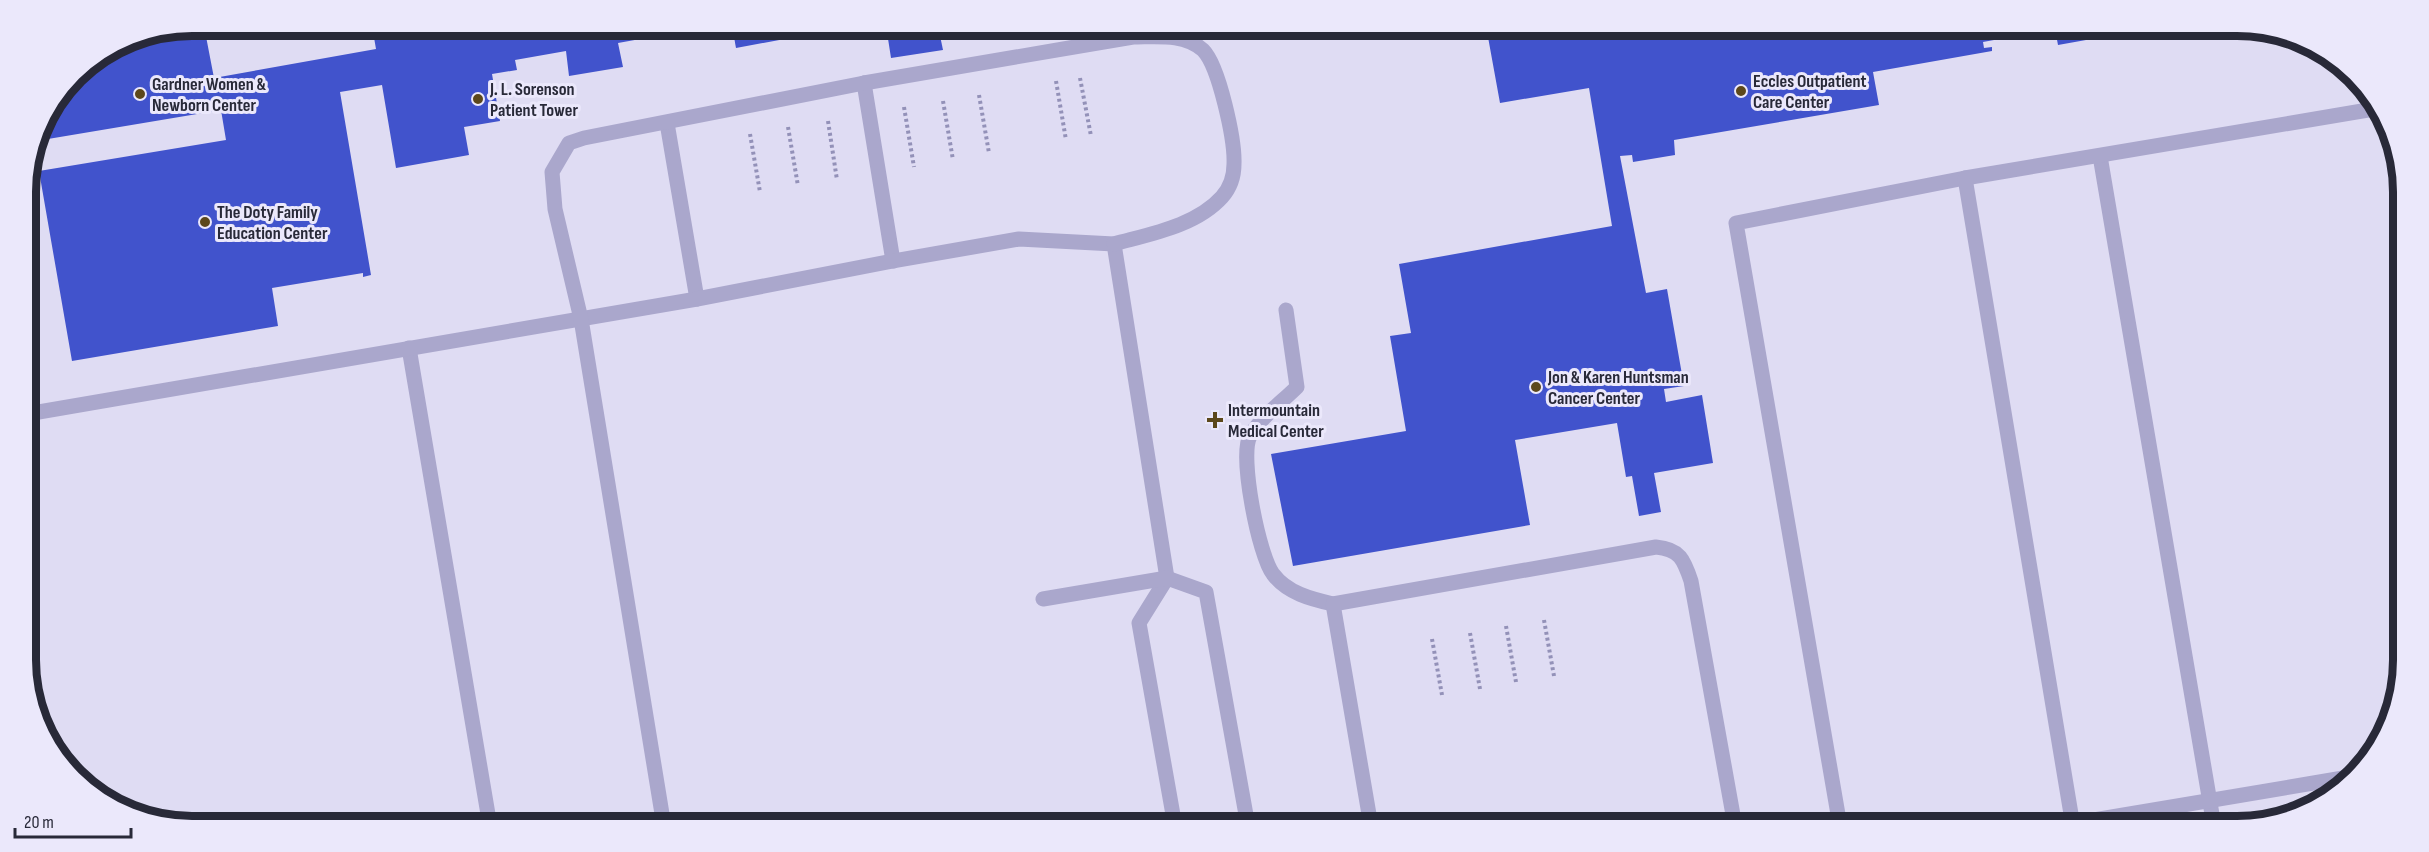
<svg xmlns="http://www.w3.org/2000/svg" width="2429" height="852" font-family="'Sofia Sans Condensed',sans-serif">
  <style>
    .building { fill: #4153cc }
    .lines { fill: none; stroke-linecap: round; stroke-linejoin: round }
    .path { stroke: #9391b8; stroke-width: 4; stroke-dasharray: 3 3; stroke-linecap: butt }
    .minor { stroke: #aaa7cc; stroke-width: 15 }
    .poi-dot { fill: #5c481b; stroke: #ebe8fb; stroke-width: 2 }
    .labels { text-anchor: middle; stroke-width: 6; stroke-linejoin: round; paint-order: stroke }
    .poi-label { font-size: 18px; font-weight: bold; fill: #282938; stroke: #ebe8fb; text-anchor: start }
    .rim { fill: none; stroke: #282938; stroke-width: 8 }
  </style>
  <rect width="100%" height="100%" fill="#dfdcf3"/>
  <g class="building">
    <path d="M192,26H204L214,78L376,49L372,26L707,27L618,43L623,67L569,76L566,51L515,60L517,70L492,74L500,121L464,127L469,155L396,168L382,85L340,92L371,275L363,277V273L272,288L278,326L72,361L39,171L226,140L221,110L36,141L43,119L82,67L129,38Z"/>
    <path d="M732,26H788L790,38L736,48Z"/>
    <path d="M886,26H938L943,50L891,58Z"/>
    <path d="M1486,26H2141L2142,30L2058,45L2055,29L1983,42L1984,48L1992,47V51L1873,72L1879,105L1674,140L1675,155L1633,162L1632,155L1620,156L1646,293L1667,289L1684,386L1664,389L1666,402L1702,395L1713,463L1654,473L1661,512L1639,516L1632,476L1626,477L1617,423L1515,440L1530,525L1293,566L1271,454L1406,431L1390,336L1411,333L1399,264L1612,226L1589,88L1500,103Z"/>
  </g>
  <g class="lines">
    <g class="path">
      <path d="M1080,78L1091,136"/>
      <path d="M1056,81L1066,140"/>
      <path d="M979,95L989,153"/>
      <path d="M943,101L953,160"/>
      <path d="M904,107L914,167"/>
      <path d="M828,121L837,180"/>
      <path d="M788,127L798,186"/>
      <path d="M750,134L760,192"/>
      <path d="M1544,620L1554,676"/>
      <path d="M1506,626L1516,682"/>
      <path d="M1470,633L1480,689"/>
      <path d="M1432,639L1442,695"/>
    </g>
    <g class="minor">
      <path d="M864,83L893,261"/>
      <path d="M667,123L697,299"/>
      <path d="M2100,156L2214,826"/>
      <path d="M1286,310L1297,387C1282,402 1260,418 1250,436C1239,456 1259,556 1273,574C1287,593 1311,599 1333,604"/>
      <path d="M409,348L490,826"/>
      <path d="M27,414L697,299L893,261L1019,239L1114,244L1167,578L1139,623L1175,826"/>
      <path d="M1043,599L1167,578L1206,592L1248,826"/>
      <path d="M664,826L581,319L555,209L552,172L569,143L584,138L864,83L1133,37C1156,37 1184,33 1203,50C1219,66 1235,140 1234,164C1234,176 1230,188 1222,197C1196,226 1150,234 1114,244"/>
      <path d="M1371,826L1333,604L1656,547C1680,549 1684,560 1691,581L1735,826"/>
      <path d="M1840,826L1736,223L1965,178"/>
      <path d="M2058,826L2349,777"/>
      <path d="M2073,826L1965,178L2374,109"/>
    </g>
  </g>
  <g class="poi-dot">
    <circle cx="1741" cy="91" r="6"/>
    <circle cx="140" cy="94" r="6"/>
    <circle cx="478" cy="99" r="6"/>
    <circle cx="205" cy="222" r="6"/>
    <circle cx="1536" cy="387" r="6"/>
    <path d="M1212 411h6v6h6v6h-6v6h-6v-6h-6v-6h6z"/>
  </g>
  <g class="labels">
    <g class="poi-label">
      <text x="1753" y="87">Eccles Outpatient<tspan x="1753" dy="21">Care Center</tspan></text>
      <text x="152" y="90">Gardner Women &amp;<tspan x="152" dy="21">Newborn Center</tspan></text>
      <text x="490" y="95">J. L. Sorenson<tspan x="490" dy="21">Patient Tower</tspan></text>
      <text x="217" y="218">The Doty Family<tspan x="217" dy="21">Education Center</tspan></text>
      <text x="1548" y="383">Jon &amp; Karen Huntsman<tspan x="1548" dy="21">Cancer Center</tspan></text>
      <text x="1228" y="416">Intermountain<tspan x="1228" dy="21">Medical Center</tspan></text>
    </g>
  </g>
  <path d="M0 0H2429V852H0ZM192 36H2237A156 156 0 0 1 2393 192V660A156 156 0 0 1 2237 816H192A156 156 0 0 1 36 660V192A156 156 0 0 1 192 36Z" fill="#ebe8fb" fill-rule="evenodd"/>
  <path class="rim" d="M192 36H2237A156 156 0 0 1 2393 192V660A156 156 0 0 1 2237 816H192A156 156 0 0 1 36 660V192A156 156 0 0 1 192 36Z"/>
  <path d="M15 828v9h116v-9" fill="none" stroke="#282938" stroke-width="3"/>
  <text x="24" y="828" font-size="18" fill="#282938" stroke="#ebe8fb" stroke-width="4.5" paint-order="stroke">20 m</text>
</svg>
